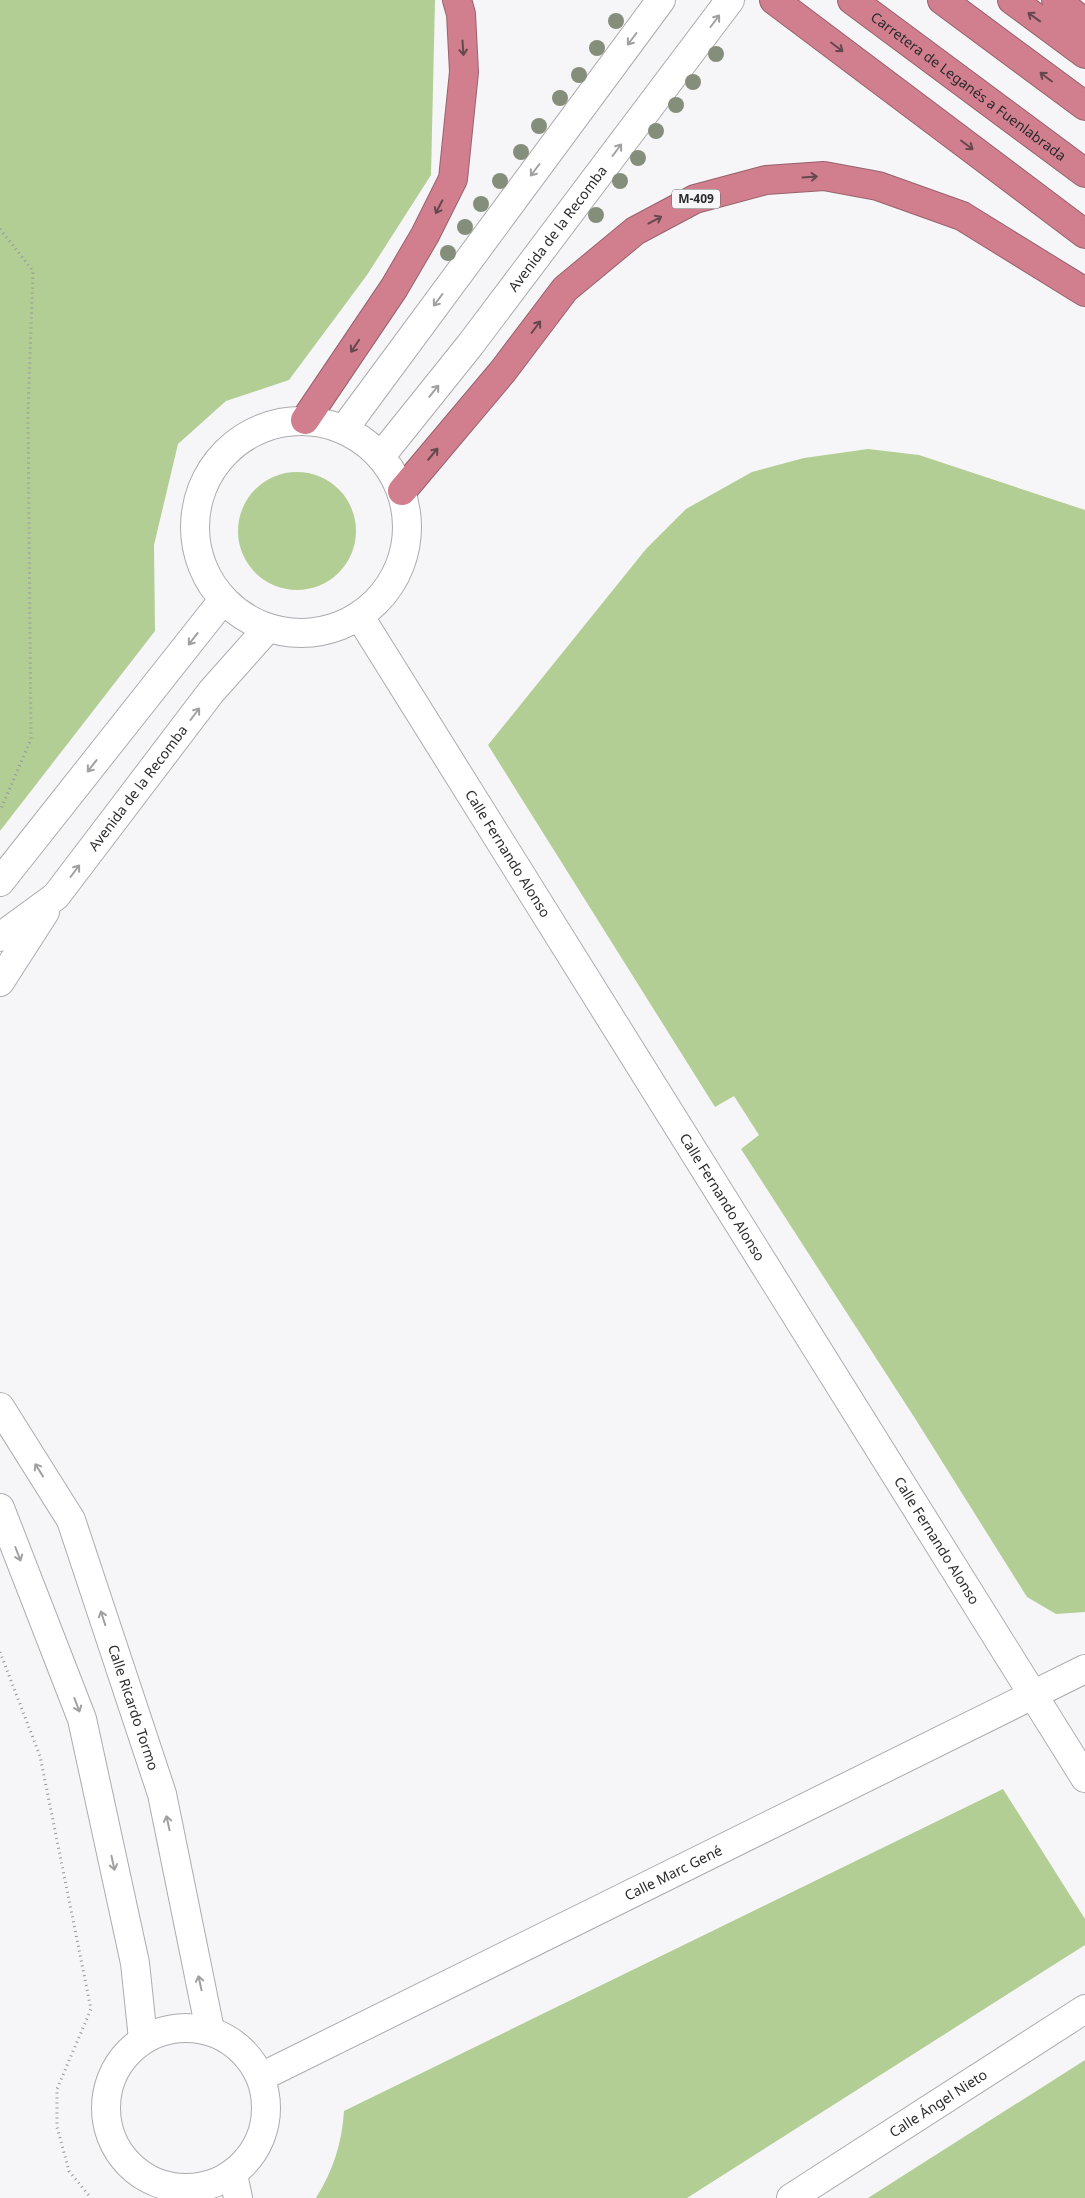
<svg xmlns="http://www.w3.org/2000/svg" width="1085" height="2198" font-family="'Noto Sans',sans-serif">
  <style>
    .green { fill: #b2ce94 }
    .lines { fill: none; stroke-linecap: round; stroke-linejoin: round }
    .street-casing { stroke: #acacaf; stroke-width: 30 }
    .secondary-casing { stroke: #acacaf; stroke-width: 30 }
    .highway-casing { stroke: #97626c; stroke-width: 30 }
    .path { stroke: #979799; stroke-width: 3; stroke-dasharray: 1 4; stroke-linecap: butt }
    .street { stroke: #fff; stroke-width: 28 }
    .secondary { stroke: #fff; stroke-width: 28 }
    .highway { stroke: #d17f8e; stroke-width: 28 }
    .tree { fill: #858e7a }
    .oneway { stroke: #65484e }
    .oneway2 { stroke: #a0a0a0 }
    .labels { text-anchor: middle; stroke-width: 4.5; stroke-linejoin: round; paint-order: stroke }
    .shield { fill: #f6f6f8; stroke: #686869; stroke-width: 1 }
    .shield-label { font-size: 12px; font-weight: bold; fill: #2b2b2c }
    .street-label { font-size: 14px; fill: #2b2b2c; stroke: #f6f6f8 }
  </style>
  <rect width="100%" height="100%" fill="#f6f6f8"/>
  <g class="green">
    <path d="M0,0H435L431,175L367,275L289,380L226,401L178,444L154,545L155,631L0,831Z"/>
    <path d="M868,449L919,455L1085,510V1612L1056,1614L1027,1597L916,1420L741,1149L759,1135L734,1096L715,1107L488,745L646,549L686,509L752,472L804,458Z"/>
    <circle cx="297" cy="531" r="59"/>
    <path d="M1003,1789L1085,1919V1945L687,2198H316C333,2171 342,2143 344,2111Z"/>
    <path d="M1085,2060V2198H868Z"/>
  </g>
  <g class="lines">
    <defs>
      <g id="street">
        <path id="s1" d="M360,617L1085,1778"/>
        <path id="s2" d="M261,2077L1085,1669"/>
        <path id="s3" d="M791,2198L1085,2009"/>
      </g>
      <g id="secondary">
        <circle cx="301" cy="527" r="106"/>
        <path d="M344,429L661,0"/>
        <path id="s4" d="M381,456L470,345L730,0"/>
        <path d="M0,882L223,600"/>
        <path id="s5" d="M0,937L56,896L211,692L267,629"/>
        <path d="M0,982L45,912"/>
        <path id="s6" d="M0,1407L71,1520L162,1794L210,2030"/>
        <path d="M0,1508L82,1719L135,1963L143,2039"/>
        <circle cx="186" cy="2108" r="80"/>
        <path d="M233,2174L238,2198"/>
      </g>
      <g id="highway">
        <path d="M774,0L1085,234"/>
        <path id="s7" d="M852,0L1085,173"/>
        <path d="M942,0L1085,106"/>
        <path d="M1012,0L1085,54"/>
        <path d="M1056,0L1085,23"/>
        <path d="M305,420L394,288L425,235L453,179L464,72L461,14L457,0"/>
        <path d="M402,491L503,371L565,289L635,231L695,199L766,180L824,176L878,186L962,216L1085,292"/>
      </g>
    </defs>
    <use href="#street" class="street-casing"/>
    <use href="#secondary" class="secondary-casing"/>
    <use href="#highway" class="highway-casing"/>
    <g class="path">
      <path d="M0,229L33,271L28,412L31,739L0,811"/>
      <path d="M0,1652L40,1756L91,2009L57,2089V2127L69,2171L91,2198"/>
    </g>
    <use href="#street" class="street"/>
    <use href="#secondary" class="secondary"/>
    <use href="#highway" class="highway"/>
  </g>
  <g class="tree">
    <circle cx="616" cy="21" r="8"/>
    <circle cx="597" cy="48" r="8"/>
    <circle cx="716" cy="54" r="8"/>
    <circle cx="579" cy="75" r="8"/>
    <circle cx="693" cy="82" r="8"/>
    <circle cx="560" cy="98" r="8"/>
    <circle cx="676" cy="105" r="8"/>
    <circle cx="539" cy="126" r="8"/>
    <circle cx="656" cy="131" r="8"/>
    <circle cx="521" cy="152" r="8"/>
    <circle cx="638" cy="158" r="8"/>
    <circle cx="500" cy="181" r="8"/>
    <circle cx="620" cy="181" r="8"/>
    <circle cx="481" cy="204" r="8"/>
    <circle cx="596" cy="215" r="8"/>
    <circle cx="465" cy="227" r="8"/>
    <circle cx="448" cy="253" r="8"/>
  </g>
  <defs><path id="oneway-shaft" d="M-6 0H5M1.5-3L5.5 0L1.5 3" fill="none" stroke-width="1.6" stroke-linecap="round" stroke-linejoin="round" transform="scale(1.25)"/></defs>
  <g class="oneway">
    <use href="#oneway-shaft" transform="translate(1034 17) rotate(-144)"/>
    <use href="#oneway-shaft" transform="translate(837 47) rotate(37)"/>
    <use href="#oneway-shaft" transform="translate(463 48) rotate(86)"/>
    <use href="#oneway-shaft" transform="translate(1046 77) rotate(-143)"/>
    <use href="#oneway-shaft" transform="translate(967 145) rotate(37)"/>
    <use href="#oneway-shaft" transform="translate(810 177) rotate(-4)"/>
    <use href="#oneway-shaft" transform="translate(439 207) rotate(117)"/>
    <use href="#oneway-shaft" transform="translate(655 220) rotate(-28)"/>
    <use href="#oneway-shaft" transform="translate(536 327) rotate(-53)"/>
    <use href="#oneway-shaft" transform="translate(355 346) rotate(124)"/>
    <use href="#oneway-shaft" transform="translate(433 454) rotate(-50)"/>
  </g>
  <g class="oneway2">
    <use href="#oneway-shaft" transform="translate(715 21) rotate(-53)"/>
    <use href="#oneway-shaft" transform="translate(632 39) rotate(127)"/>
    <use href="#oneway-shaft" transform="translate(617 150) rotate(-53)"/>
    <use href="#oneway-shaft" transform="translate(535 170) rotate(127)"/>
    <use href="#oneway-shaft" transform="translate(438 300) rotate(127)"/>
    <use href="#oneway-shaft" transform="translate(434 391) rotate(-51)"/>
    <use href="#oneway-shaft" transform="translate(193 639) rotate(128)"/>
    <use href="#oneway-shaft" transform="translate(195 714) rotate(-53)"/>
    <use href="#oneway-shaft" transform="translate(92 766) rotate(128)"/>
    <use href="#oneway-shaft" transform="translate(75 871) rotate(-53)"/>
    <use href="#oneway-shaft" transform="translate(39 1470) rotate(-122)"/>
    <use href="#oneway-shaft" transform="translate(18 1554) rotate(69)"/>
    <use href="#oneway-shaft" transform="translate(103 1618) rotate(-108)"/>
    <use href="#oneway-shaft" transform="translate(77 1705) rotate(69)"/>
    <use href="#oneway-shaft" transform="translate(168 1823) rotate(-102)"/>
    <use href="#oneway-shaft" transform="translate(113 1863) rotate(78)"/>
    <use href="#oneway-shaft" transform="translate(200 1983) rotate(-102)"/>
  </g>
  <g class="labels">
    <rect class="shield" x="672" y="189.5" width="48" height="19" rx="4"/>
    <g class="shield-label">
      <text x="696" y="203">M-409</text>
    </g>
    <g class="street-label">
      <text dy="5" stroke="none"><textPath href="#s7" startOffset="145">Carretera de Leganés a Fuenlabrada</textPath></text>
      <text dy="5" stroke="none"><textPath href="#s4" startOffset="288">Avenida de la Recomba</textPath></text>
      <text dy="5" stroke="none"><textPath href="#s5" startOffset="205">Avenida de la Recomba</textPath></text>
      <text dy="5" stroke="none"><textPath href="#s1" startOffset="279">Calle Fernando Alonso</textPath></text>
      <text dy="5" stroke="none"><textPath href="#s1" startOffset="684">Calle Fernando Alonso</textPath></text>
      <text dy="5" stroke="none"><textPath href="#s1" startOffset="1089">Calle Fernando Alonso</textPath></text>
      <text dy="5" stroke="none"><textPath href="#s6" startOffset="331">Calle Ricardo Tormo</textPath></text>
      <text dy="5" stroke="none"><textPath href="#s2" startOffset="460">Calle Marc Gené</textPath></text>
      <text dy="5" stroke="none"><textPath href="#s3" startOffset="175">Calle Ángel Nieto</textPath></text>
    </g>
  </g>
</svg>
